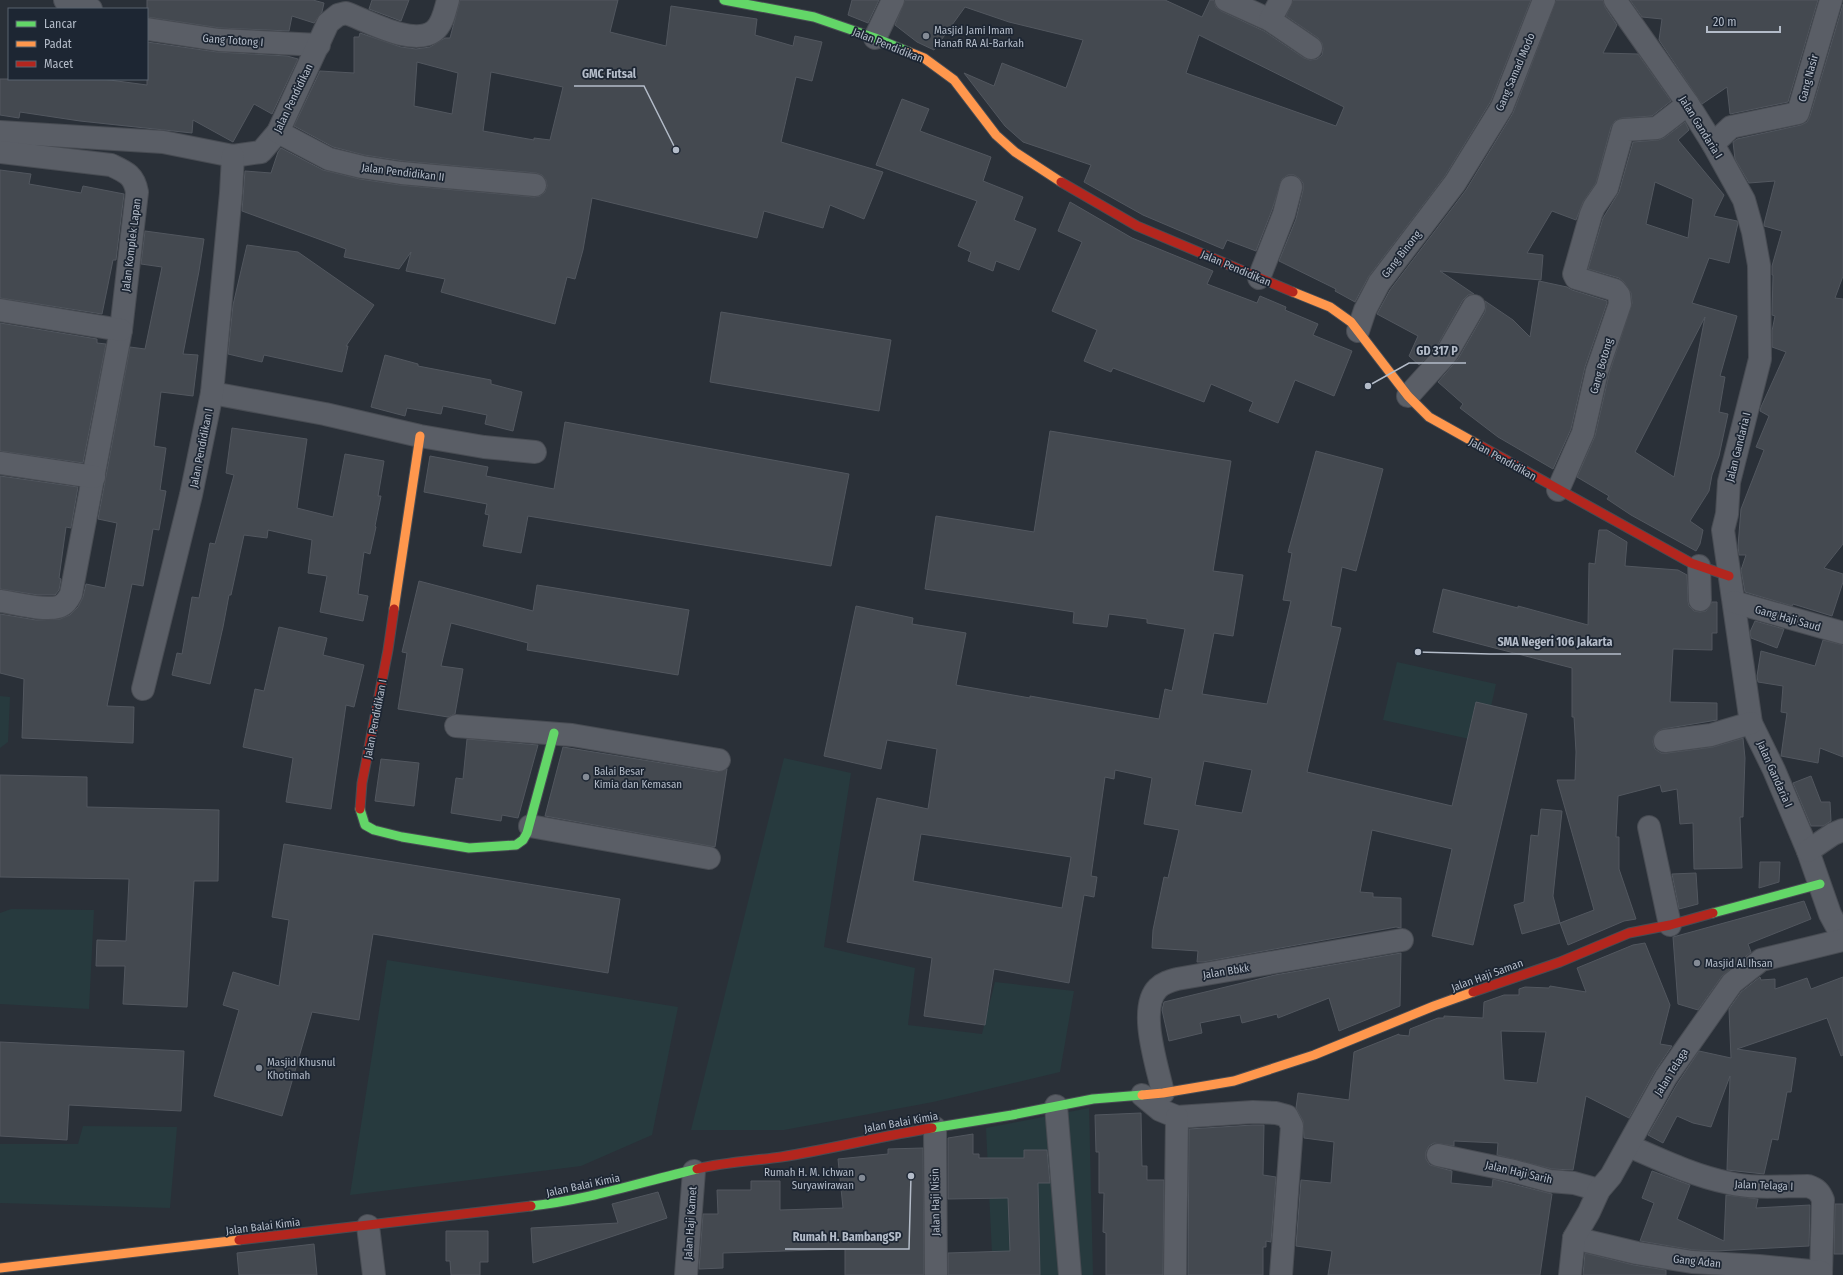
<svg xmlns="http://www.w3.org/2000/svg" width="1843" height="1275" font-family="'Fira Sans Condensed',sans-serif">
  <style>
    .green { fill: #273a3e }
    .building { fill: #444950; stroke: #52575f; fill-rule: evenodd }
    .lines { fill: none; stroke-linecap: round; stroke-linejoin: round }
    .street-casing { stroke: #484c53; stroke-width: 24 }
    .fast-casing { stroke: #484c53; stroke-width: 11 }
    .slow-casing { stroke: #484c53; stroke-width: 11 }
    .jam-casing { stroke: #484c53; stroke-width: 11 }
    .street { stroke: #5a5e66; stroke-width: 22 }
    .fast { stroke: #63d668; stroke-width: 9 }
    .slow { stroke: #ff974d; stroke-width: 9 }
    .jam { stroke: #b3261e; stroke-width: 9 }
    .poi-dot { fill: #848b96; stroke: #1d2633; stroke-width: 1.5 }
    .labels { text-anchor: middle; stroke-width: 3.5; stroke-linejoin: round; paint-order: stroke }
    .poi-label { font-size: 11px; fill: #b4bcc9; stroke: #1d2633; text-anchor: start }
    .street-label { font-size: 11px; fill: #b4bcc9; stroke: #1d2633 }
    .leader { fill: none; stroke: #b4bcc9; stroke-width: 1.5 }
    .callout-dot { fill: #b4bcc9; stroke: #1d2633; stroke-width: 1.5 }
    .callout-label { font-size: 12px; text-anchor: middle; font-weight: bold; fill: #b4bcc9; stroke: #1d2633; stroke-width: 3.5; stroke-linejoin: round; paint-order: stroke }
  </style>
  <rect width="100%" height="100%" fill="#2a3038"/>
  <g class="green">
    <path d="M1397,662L1496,684L1483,742L1383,720Z"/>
    <path d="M0,696L10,697L8,742L0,748Z"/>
    <path d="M784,758L851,773L824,947L915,968L908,1025L982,1034L995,982L1074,991L1060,1072L933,1102L784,1130H691Z"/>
    <path d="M11,909L94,910L89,1009L0,1004V913Z"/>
    <path d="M387,960L678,1007L652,1135L581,1166L350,1195Z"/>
    <path d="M1089,1108L1093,1275H993L986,1128Z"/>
    <path d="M83,1126L177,1127L170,1208L0,1203V1144H78Z"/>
  </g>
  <g class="building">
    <path d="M147,0H313L324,3L322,12L314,23L292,16L289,31L220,28L147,17Z"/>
    <path d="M372,0H409L401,21L369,9Z"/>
    <path d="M460,0H618L610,32L666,46L671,6L757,19L755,35L793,46L795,36L822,42L812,81L796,77L781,142L883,172L864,219L830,205L823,228L764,211L757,238L592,198L583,250L575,279L567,277L555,324L441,292L445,279L406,271L411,252L399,269L344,257L346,249L242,211L245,171L271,173L278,152L281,148L323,170L360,179L400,185L534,197L540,196L545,192L547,186L546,180L542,175L536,173L403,161L364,155L333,147L294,126L320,71L354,73V37H359L360,33L401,47L416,49L430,47L445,38H450ZM417,62L458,73L452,114L414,106ZM491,72L563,87L550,140L534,138V140L483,131Z"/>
    <path d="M852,0H879L868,23L848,15Z"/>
    <path d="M905,0H1165L1202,17L1210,0H1214L1216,7L1221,11L1264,31L1304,58L1310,60L1317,59L1322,55L1323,49L1322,43L1318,38L1286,16L1293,0H1531L1491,101L1445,176L1369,276L1355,302L1335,291L1336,289L1279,261L1296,219L1303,190V183L1299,178L1294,175H1288L1282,179L1272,210L1256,251L1227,240L1223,249L1143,215L1084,182L1091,165L1023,142L1005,126L964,73L994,86L1002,63L1066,88L1083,40L1009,22L965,7L934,50L917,42L895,25ZM1199,35L1344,107L1336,126L1186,73Z"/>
    <path d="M1556,0H1603L1605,7L1617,25L1603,53L1638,54L1671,101L1652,116L1622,118L1615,121L1611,127L1596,183L1583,202L1576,220L1552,211L1527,253L1543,255L1541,280L1440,271L1474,294L1468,295L1463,300L1437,346L1419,365L1409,356L1418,336L1377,314L1390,290L1466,190L1513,113Z"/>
    <path d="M1630,0H1818L1788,102L1730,114L1727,87L1702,104L1659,40L1662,19L1642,17Z"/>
    <path d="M1843,4V276L1835,298L1843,299V544L1824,568L1843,574V582L1832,616L1793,604L1792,606L1745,592L1741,570L1746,555H1739L1738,546L1741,509L1764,450L1756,447L1769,416L1760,411L1761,407L1786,352L1772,347V331L1775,316L1772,315L1773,275H1772V266L1782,231L1764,226V224L1775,181L1749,183L1735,159L1733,142L1737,139L1801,125L1807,122L1810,116Z"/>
    <path d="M147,42L217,52L287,56L298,59L272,114L254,104L233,142L193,120L192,133L80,121L20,112L19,118L0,115V79H102L147,85Z"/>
    <path d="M902,99L929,109L920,131L991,157L983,181L1023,197L1014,220L1036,229L1019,270L996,261L993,271L968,261L971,252L958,246L977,201L876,165Z"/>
    <path d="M1685,122L1689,130L1678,140L1724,195L1714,216L1737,221L1738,223L1729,263L1709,258L1692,303L1737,316L1720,376L1725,377L1719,412L1728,414L1719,456L1712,475L1709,491L1690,521L1703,530L1700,544L1696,551L1631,515L1607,499L1609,496L1577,477L1595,436L1609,374L1632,303L1631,293L1624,282L1619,278L1588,269L1603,218L1619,192L1633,142L1658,140L1664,138ZM1655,182L1693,199L1688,238L1646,224ZM1705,317L1674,477L1635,452Z"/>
    <path d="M0,170L31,174L29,184L81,193L83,186L124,194L116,260H113L102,314L0,298Z"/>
    <path d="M1070,202L1132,238L1213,271L1207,284L1257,303L1260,296L1286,307L1285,310L1318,324L1313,335L1352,351L1334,396L1295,380L1278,423L1249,411L1253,402L1211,384L1204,402L1113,368L1111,372L1084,361L1097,330L1052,311L1082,242L1058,231Z"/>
    <path d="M145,231L204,239L199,271L183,354L198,355L193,396L161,392L154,446L166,448L160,490L166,491L159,530L153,529L143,586L132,584L107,706L134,707L133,743L22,738L24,679L0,673V614L36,620L60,619L70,615L78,607L83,597L86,584L105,588L117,523L98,519L130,347L145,349L162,267L141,264Z"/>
    <path d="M247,245L298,252L374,305L346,346H348L342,372L264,355L262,362L228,354L233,305Z"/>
    <path d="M1539,281L1567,287L1572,290L1607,301V303L1585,367L1571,429L1553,469L1498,437L1460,408L1463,404L1438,382L1458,359L1485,312L1486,306L1485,301L1513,320L1530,337Z"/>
    <path d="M721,312L891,340L879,411L710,382Z"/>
    <path d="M0,323L97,339V343L106,344L83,463L0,451Z"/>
    <path d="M385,355L418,364V366L491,380V384L522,392L513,431L485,424L487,415L443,406L441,414L407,408L405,416L371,407Z"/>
    <path d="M565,422L849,474L831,566L528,516L521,553L483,546L489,515L485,514L487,504L424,492L430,456L488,467L486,476L554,489Z"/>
    <path d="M232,428L307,439L297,508L333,517L345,454L384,461L378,496H381L375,526L376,527L370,554L364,552L358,594L368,596L363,621L320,612L327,576L308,573L312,540L268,530L267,538L244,535L231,595H229L223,627L210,684L172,675L177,653L182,654L192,597L199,598L210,543L215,544L234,475L226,473Z"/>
    <path d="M1050,431L1231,461L1213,571L1243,575L1233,636L1214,633L1202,694L1267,704L1291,601L1283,600L1292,553L1288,552L1316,451L1383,469L1356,571L1342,567L1331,626L1341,628L1307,772L1452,806L1476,702L1527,714L1473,945L1432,936L1452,849L1372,830L1360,892L1373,893V897L1401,898V928L1396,927L1203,962H1197L1198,951L1152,948L1153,930L1164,877L1168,878L1179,830L1144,824L1152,778L1115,770L1114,779L1105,777L1091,876L1097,877L1094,897L1084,895L1069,983L994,969L985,1025L924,1016L932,958L847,942L877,798L928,809L937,749L887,740L881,769L824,756L856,606L913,618L912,624L966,633L956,685L1030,698V696L1159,719L1165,689L1172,691L1185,629L1147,623V619L1109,614L1107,627L1073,623L1074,612L925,589L936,516L1034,532ZM1204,761L1252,770L1242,813L1195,805ZM921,834L1071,857L1062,908L913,881Z"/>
    <path d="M0,476L78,487L71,528L66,527L59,578L61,579L59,590L55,595H38L0,589Z"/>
    <path d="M1599,530H1607L1627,542L1625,566L1678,570L1687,575L1688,601L1689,606L1694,611L1700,612L1706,611L1712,602H1717V633H1712V650L1673,649L1670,702L1717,703V720L1663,729L1658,731L1654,736L1653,742L1655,749L1661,753H1667L1713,747L1743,738L1745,758L1743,817H1740L1742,868L1694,869L1693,823L1680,824L1677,789L1662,792L1660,785L1618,796L1616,837H1619V869L1636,919L1624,921L1568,945L1560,923L1594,910L1557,780H1575L1576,752L1574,717H1572V668L1433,632L1443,589L1518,608V606L1588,625L1589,563L1595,564Z"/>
    <path d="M419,581L533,611L537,585L689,610L678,675L527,650L528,643L451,623L441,666L463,669L455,714L448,717L398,709L407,653L402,652Z"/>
    <path d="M1755,621L1784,629L1777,648L1751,638L1750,632Z"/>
    <path d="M279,627L327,638L323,655L364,665L354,707L346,705L331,809L286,802L293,758L243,747L255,689L264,691Z"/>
    <path d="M1823,640L1843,645V757L1820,748L1818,763L1781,756L1787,713L1781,712L1783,686L1758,682L1757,676L1761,651L1815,666Z"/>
    <path d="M467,739L538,745L518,818L502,815L501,821L451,813L456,778L463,779Z"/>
    <path d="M563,747L717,772L727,769L715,847L545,816Z"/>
    <path d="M381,759L419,763L414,806L375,801Z"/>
    <path d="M0,775L87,777V807L219,810L218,881H194L187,1007L123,1004L125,966H96L97,940L126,941L129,879L0,877Z"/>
    <path d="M1811,776L1821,802H1830L1831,821L1823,826H1811L1793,783Z"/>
    <path d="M1541,809L1562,811L1553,896L1560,923L1522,934L1514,905L1524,902L1531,835L1538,836Z"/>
    <path d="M284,844L620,899L608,973L373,934L359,1020L312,1012L282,1116L214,1096L239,1010L223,1005L233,972L279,986L289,920L272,917Z"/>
    <path d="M1760,862H1780L1779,882L1759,888Z"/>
    <path d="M1696,873L1698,904L1679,909L1672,874Z"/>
    <path d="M1804,901L1811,919L1748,944L1751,952L1722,976L1698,1010L1678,1004L1673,937Z"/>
    <path d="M1645,943L1670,1005L1660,1044L1672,1046L1655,1071L1629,1118L1586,1096L1573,1170L1552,1169L1497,1155L1498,1143L1454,1141V1146L1434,1143L1429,1146L1426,1152V1159L1430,1165L1452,1171L1451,1183L1492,1187L1493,1179L1552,1194L1540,1275H1328L1332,1251L1296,1246L1301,1180L1331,1183L1334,1142L1304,1138L1303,1121L1296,1108L1298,1093L1349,1100L1354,1052L1399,1034V1035L1409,1036L1410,1029L1438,1018H1444V1016L1483,1018L1484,1002L1504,995H1519V989L1525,987L1549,988L1550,986L1586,992L1577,968L1633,945ZM1501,1031L1546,1032L1537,1083L1504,1080Z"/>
    <path d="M1401,953L1400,1006L1339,1031L1329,998L1278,1018L1277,1014L1242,1023L1240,1015L1200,1023L1202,1033L1169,1041L1162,1010L1164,1002L1275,975Z"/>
    <path d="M1760,977L1761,980L1775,979V989L1807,978L1811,989L1843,977V1055L1841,1056L1827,1018L1737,1049L1796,1058L1791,1092H1787L1778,1140L1772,1139L1764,1174L1727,1170L1730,1076L1711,1127L1693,1123L1677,1116L1663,1143L1648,1135L1677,1084L1699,1051L1731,1058L1729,1009L1741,992Z"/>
    <path d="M0,1042L184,1051L181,1111L69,1105L67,1140L0,1136Z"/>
    <path d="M1141,1113L1142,1166H1147V1180H1164L1163,1275H1106V1233L1103,1232L1104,1193H1099V1152H1096L1095,1115Z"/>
    <path d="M1253,1125H1264L1263,1175L1276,1177L1271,1242L1266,1241V1247H1263V1275H1188L1189,1129Z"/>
    <path d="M973,1134V1154H979V1158H1024V1150H1047L1050,1183H1038L1040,1275H948V1253L1010,1251L1008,1198L948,1199V1138Z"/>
    <path d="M923,1148L924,1275H845V1249L723,1253V1268L699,1269L703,1214H718L717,1190H751V1181H780V1210L843,1208L838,1159L888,1154V1149Z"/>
    <path d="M1652,1171L1690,1185L1677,1219L1724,1241L1726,1195L1758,1199L1756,1208L1810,1205L1809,1246L1716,1251L1693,1250L1640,1241L1654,1203L1642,1198Z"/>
    <path d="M658,1192L667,1218L533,1263L531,1228L618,1223L612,1204Z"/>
    <path d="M1835,1204H1843V1254H1834Z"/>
    <path d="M446,1231H488V1262H480V1275H451L450,1261H446Z"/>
    <path d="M314,1244L317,1275H239L237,1253Z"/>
    <path d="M1585,1253L1634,1265L1666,1270V1275H1583Z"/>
  </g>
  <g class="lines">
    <defs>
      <g id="street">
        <path d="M65,0L91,9"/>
        <path d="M1226,0L1270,20"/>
        <path d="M1281,0L1270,20L1311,48"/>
        <path d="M1615,0L1688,104L1713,144L1744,200L1753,232L1759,265L1760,359L1729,482L1727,514L1723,530L1751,723L1774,770L1808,851L1830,914L1843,938"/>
        <path d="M147,29L219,40L319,45"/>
        <path d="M875,38L893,0"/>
        <path d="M0,132L163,142L233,156L261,152L278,132L328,23L338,15L346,13C368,21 413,47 434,31C443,24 445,10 448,0"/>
        <path d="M278,132L329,159L362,167L401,173L535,185"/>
        <path d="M1713,144L1731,127L1798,113L1831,0"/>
        <path d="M0,152L111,165C126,172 134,175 137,192L121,330L71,594C68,600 65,605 58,607C43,611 15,603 0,601"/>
        <path d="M1259,278L1284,214L1291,187"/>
        <path d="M0,310L121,330"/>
        <path d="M1358,331L1365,310L1379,283L1455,183L1502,107L1544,0"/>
        <path d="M212,393L325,414L420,436L484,447L535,452"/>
        <path d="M1408,396L1447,353L1474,306"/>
        <path d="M0,463L94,477"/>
        <path d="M1558,490L1583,433L1597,371L1620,304L1619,295L1615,290L1576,278L1574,274L1591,214L1594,207L1607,188L1623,130L1657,128L1688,104"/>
        <path d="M1699,566L1700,600"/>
        <path d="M1734,602L1843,633"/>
        <path d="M143,689L191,495L212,393L231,193L233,156"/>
        <path d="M456,726L572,735L719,760"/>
        <path d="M1665,741L1711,735L1751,723"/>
        <path d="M530,826L709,858"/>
        <path d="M1649,827L1670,925"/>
        <path d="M1808,851L1833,834L1843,830"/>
        <path d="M1163,1093C1158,1068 1137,1008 1158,988C1163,983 1170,981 1177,979L1402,940"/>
        <path d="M1142,1095L1160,1110L1177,1117L1253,1112L1276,1113L1287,1116L1292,1126L1281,1275"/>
        <path d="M1056,1106L1070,1275"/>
        <path d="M935,1128L936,1275"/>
        <path d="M1629,1146C1661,1160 1694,1176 1729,1183C1755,1189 1782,1186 1808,1186C1817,1189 1820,1192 1823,1200L1821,1275"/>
        <path d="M1438,1155L1514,1171L1550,1181L1574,1183L1599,1190"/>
        <path d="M368,1226L374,1275"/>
        <path d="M1574,1238L1637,1253L1692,1262L1759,1266L1821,1272"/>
        <path d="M686,1275L694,1171"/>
        <path d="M1175,1275L1177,1117"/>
        <path d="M1570,1275L1574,1238L1589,1212L1599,1190L1611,1176L1666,1077L1732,983L1761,960L1843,940"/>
      </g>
      <g id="fast">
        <path d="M724,0L814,17L875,38L909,52"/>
        <path d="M360,809L365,825L374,830L402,837L469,848L516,845L523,840L527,833L554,733"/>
        <path d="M1713,913L1820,884"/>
        <path d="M932,1128L1012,1115L1093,1099L1142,1095"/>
        <path d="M531,1206C588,1200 641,1182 697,1169"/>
      </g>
      <g id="slow">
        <path d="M909,52L924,58L954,80L996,135L1015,152L1061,182"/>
        <path d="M1293,292L1330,307L1351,322L1408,396L1429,417L1479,445"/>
        <path d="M394,609L420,436"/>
        <path d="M1142,1095L1163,1093L1234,1081L1314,1055L1434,1006L1473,992"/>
        <path d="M0,1268L239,1240"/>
      </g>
      <g id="jam">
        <path d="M1061,182L1137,226L1293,292"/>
        <path d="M1479,445L1691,563L1729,576"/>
        <path d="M360,809L362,783L388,650L394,609"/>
        <path d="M1473,992L1560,962L1629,933L1670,925L1713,913"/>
        <path d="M697,1169C725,1162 753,1161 781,1157C832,1149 881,1136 932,1128"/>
        <path d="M239,1240L531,1206"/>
      </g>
    </defs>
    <use href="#street" class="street-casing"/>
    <use href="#fast" class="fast-casing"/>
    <use href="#slow" class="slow-casing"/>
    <use href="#jam" class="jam-casing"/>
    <use href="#street" class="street"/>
    <use href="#fast" class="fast"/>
    <use href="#slow" class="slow"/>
    <use href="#jam" class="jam"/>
  </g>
  <g class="poi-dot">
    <circle cx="926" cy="36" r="4"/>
    <circle cx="586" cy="777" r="4"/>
    <circle cx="1697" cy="963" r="4"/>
    <circle cx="259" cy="1068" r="4"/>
    <circle cx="862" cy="1178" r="4"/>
  </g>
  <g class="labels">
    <g class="poi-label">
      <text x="934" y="34">Masjid Jami Imam<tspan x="934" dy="13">Hanafi RA Al-Barkah</tspan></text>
      <text x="594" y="775">Balai Besar<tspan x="594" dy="13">Kimia dan Kemasan</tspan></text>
      <text x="1705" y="967">Masjid Al Ihsan</text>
      <text x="267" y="1066">Masjid Khusnul<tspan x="267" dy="13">Khotimah</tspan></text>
      <text x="854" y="1176" text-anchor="end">Rumah H. M. Ichwan<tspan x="854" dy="13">Suryawirawan</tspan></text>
    </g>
    <g class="street-label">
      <text transform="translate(233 40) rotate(4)" y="4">Gang Totong I</text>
      <text transform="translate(888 45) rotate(22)" y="4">Jalan Pendidikan</text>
      <text transform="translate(1515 72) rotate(-67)" y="4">Gang Samad Modo</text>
      <text transform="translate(1808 78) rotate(-75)" y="4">Gang Nasir</text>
      <text transform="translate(293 98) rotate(-64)" y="4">Jalan Pendidikan</text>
      <text transform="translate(1701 127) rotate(58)" y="4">Jalan Gandaria I</text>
      <text transform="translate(403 172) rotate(7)" y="4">Jalan Pendidikan II</text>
      <text transform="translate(131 245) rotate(-83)" y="4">Jalan Komplek Lapan</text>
      <text transform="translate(1401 254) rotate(-52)" y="4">Gang Binong</text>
      <text transform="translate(1236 268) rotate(23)" y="4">Jalan Pendidikan</text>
      <text transform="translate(1601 366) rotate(-74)" y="4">Gang Botong</text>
      <text transform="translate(1738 447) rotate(-76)" y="4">Jalan Gandaria I</text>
      <text transform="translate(201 448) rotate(-79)" y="4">Jalan Pendidikan I</text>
      <text transform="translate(1503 459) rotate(29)" y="4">Jalan Pendidikan</text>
      <text transform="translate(1788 618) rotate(16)" y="4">Gang Haji Saud</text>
      <text transform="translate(375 719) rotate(-79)" y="4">Jalan Pendidikan I</text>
      <text transform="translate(1775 774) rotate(66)" y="4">Jalan Gandaria I</text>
      <text transform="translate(1226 971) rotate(-9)" y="4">Jalan Bbkk</text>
      <text transform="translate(1487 975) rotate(-20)" y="4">Jalan Haji Saman</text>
      <text transform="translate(1671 1072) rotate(-58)" y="4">Jalan Telaga</text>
      <text transform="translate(901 1122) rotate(-10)" y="4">Jalan Balai Kimia</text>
      <text transform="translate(1519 1172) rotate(13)" y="4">Jalan Haji Sarih</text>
      <text transform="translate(583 1185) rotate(-12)" y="4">Jalan Balai Kimia</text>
      <text transform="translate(1764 1185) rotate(2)" y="4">Jalan Telaga I</text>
      <text transform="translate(935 1202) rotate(-91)" y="4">Jalan Haji Nisin</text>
      <text transform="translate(690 1223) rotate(-86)" y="4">Jalan Haji Kamet</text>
      <text transform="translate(263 1226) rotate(-7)" y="4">Jalan Balai Kimia</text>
      <text transform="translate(1697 1261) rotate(6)" y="4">Gang Adan</text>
    </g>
  </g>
  <path class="leader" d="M676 150L644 86H574M1368 386L1409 363H1466M1418 652L1490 654H1621M911 1176L909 1249H785"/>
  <g class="callout-dot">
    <circle cx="676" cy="150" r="4"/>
    <circle cx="1368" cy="386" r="4"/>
    <circle cx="1418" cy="652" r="4"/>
    <circle cx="911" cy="1176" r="4"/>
  </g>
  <g class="callout-label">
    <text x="609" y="78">GMC Futsal</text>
    <text x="1437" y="355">GD 317 P</text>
    <text x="1555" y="646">SMA Negeri 106 Jakarta</text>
    <text x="847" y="1241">Rumah H. BambangSP</text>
  </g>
  <rect x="8" y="8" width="140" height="72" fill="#1d2633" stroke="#59626f"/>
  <rect x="16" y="21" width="20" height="6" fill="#63d668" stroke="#59626f"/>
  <text x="44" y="28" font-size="12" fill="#b4bcc9">Lancar</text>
  <rect x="16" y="41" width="20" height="6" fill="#ff974d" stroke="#59626f"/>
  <text x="44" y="48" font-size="12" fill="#b4bcc9">Padat</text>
  <rect x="16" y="61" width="20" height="6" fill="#b3261e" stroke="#59626f"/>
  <text x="44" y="68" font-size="12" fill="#b4bcc9">Macet</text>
  <path d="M1707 26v6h73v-6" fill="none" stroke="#b4bcc9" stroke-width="2"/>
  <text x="1713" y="26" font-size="12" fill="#b4bcc9" stroke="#1d2633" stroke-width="3" paint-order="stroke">20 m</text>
</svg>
